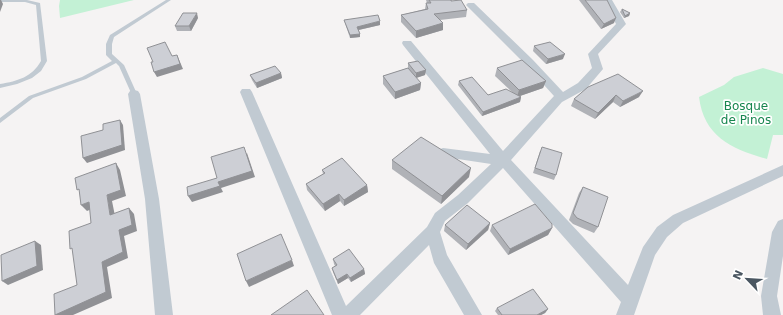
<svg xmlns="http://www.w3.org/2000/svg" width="783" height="315" font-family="'DejaVu Sans',sans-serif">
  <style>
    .green { fill: #c3f1d5 }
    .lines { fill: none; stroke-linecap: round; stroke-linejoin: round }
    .service { fill: #c1cad2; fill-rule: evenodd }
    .minor { fill: #c1cad2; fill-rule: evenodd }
    .wall { fill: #b0b2b7 }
    .shaded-wall { fill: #909195 }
    .building { fill: #cdcfd5; stroke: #909195 }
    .labels { text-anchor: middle; stroke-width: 3.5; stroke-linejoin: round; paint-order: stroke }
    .park-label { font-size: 12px; fill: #17864f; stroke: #fff }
  </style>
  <rect width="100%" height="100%" fill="#f5f3f3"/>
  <g class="green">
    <path d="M60,0H134L60,18L59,6Z"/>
    <path d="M763,68L783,74V135H773L767,159C732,149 704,137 699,97L724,85L734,77Z"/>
  </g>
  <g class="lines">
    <g class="service">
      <path d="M0,0H27L40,3L47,61L41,71L32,78L17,84L0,88V84C18,81 32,77 41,61L36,5L25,2H0Z"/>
      <path d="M166,0H171L114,37L112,44V54L124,65L137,94L136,95H132L119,66L116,63L86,79L33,98L0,123V118L29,96L82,77L112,61L106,55V44L110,35Z"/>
    </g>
    <g class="minor">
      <path d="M604,0H612L626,24L598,54L603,69L586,89L562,102L511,160L628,285L643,247L657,227L673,215L783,165V176L683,223L667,237L655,255L634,315H616L621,302L503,168L468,203L445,221L440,232L447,255L482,315H464L434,263L429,245L360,315H332L240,92L242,89H250L252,92L346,306L427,227L435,213L458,195L491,164L438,156L437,153L438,150L443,148L490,154L403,45L402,43L403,41H411L503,151L554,96L525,64L466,5L468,3H474L533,60L563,92L578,83L592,68L588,54L616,24Z"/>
      <path d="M134,90L138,91L140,94L159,199L173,315H155L145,199L128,94L130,91Z"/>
      <path d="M783,219V256L777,296L781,315H763L761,296L772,232L778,221Z"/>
    </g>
  </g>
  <g class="wall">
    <path d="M426,0H451L467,10L466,17L440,20L443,30L416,38L401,22V15L425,9L426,3H427Z"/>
    <path d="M579,0H607L614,23L601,29Z"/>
    <path d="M622,9L630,13L629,16L624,18L620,12Z"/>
    <path d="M198,18L191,31H177L175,26Z"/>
    <path d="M344,20L380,25L359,30L360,34V37L350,38Z"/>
    <path d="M534,46L563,59L546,64L533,51Z"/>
    <path d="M408,63L426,70L425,75L416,78L421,83L420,90L395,99L383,84V76L408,68Z"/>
    <path d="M497,68L546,81L543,88L520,96L521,97L520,102L482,116L458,85L459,81L488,95L512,92L495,76Z"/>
    <path d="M281,73L282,78L257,88L252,80L250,75Z"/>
    <path d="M588,87L639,97L620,107L613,102L595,119L571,106L574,99Z"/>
    <path d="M540,151L556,175L554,180L533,173Z"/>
    <path d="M392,160L469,177L441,204L392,169Z"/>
    <path d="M322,170L367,185L368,192L344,206L340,201L325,211L307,190L306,184L323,174Z"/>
    <path d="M583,187L598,227L594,233L573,224L569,220L579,193Z"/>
    <path d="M490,223L488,230L466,250L444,231L445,225Z"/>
    <path d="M492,225L552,228L548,235L508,255L490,231Z"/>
    <path d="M333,259L364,269L365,274L351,282L348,278L338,284L333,272L332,268L335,266L334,264Z"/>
    <path d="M497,308L548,309L545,313L541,315H498L495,311Z"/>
  </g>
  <g class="shaded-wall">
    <path d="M0,0H1L3,4L0,12Z"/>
    <path d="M197,13L198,18L191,31L189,26Z"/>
    <path d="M630,13L629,16L624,18L625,16Z"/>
    <path d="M616,18L614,23L601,29L604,24Z"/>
    <path d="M380,21V25L358,30L357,27Z"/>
    <path d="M443,23V30L416,38V31Z"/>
    <path d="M360,34V37L350,38V35Z"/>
    <path d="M565,54L563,59L546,64L548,59Z"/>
    <path d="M177,55L183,69L157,77L154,72Z"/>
    <path d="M426,70L425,75L416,78V73Z"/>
    <path d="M281,73L282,78L257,88L256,83Z"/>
    <path d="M546,81L543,88L517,97L519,90Z"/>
    <path d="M421,83L420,90L395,99V92Z"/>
    <path d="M643,91L639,97L620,107L623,101Z"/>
    <path d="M616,95L613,102L595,119L598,113Z"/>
    <path d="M521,97L520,102L482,116L483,112Z"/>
    <path d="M120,120L123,125L125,150L87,163L83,158Z"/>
    <path d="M247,153L255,177L221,188L223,192L192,202L188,196L218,182Z"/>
    <path d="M116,163L120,170L126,196L112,201L116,221L110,215L107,195Z"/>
    <path d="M471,168L469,177L441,204L442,196Z"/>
    <path d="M367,185L368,192L344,206V200Z"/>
    <path d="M339,194L340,201L325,211L323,204Z"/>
    <path d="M89,202L94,208L87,211L81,205Z"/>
    <path d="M129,208L134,214L137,231L124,236L128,258L107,267L112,298L73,315H55L119,230Z"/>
    <path d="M490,223L488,230L466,250L468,244Z"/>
    <path d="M552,228L548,235L508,255L510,249Z"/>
    <path d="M35,241L41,245L43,270L8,285L2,281Z"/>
    <path d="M292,260L294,266L249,287L246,281Z"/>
    <path d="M364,269L365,274L351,282L350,278Z"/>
    <path d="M347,274L348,278L338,284L337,280Z"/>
    <path d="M548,309L545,313L541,315H537Z"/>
  </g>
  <g class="building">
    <path d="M429,0H451V1L461,0L467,10L434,14L443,23L416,31L401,15L428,9L426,3H431Z"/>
    <path d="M585,0H607L616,18L604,24Z"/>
    <path d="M622,9L630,13L625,16Z"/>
    <path d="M183,13H197L189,26H175Z"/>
    <path d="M378,15L380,21L357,27L360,34L350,35L344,20Z"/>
    <path d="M165,42L172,56L177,55L180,64L154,72L151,62H153L147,48Z"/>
    <path d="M550,42L565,54L548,59L534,46Z"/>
    <path d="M522,60L546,81L519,90L497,68Z"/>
    <path d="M418,61L426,70L416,73L408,63Z"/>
    <path d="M275,66L281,73L256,83L250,75Z"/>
    <path d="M408,68L421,83L395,92L383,76Z"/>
    <path d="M618,74L643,91L623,101L616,95L598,113L574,99L588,87Z"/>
    <path d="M472,77L488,95L506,89L521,97L483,112L459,81Z"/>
    <path d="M120,120L122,145L83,158L81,136L103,130V124Z"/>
    <path d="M421,137L471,168L442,196L392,160Z"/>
    <path d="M244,147L252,171L218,182L220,186L188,196L187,187L217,178L211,157Z"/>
    <path d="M542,147L562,153L556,175L535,168Z"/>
    <path d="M342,158L367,185L344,200L339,194L323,204L306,184L325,173L322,170Z"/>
    <path d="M116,163L121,190L107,195L110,215L129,208L132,225L119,230L123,252L102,262L106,292L55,315L54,294L77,285L72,248L70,249L69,231L91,223L89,202L81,205L79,189L77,190L75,178Z"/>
    <path d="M583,187L608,197L598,227L577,218L573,213Z"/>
    <path d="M535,204L552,224V228L510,249L492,225Z"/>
    <path d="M467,205L490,223L468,244L445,225Z"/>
    <path d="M281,234L292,260L246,281L237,254Z"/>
    <path d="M35,241L37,266L2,281L1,255Z"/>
    <path d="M349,249L364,269L350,278L347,274L337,280L332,268L337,265L333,259Z"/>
    <path d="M533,289L548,309L537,315H502L497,308Z"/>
    <path d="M307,290L324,315H271Z"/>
  </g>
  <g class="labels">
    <g class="park-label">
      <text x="746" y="110">Bosque<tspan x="746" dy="14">de Pinos</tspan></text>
    </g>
  </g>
  <g transform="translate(747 279) rotate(295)" stroke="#ffffff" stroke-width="3" paint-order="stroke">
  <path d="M0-3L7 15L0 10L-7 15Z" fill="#4a5661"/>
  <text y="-6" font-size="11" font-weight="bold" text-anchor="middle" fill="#4a5661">N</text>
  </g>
</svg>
